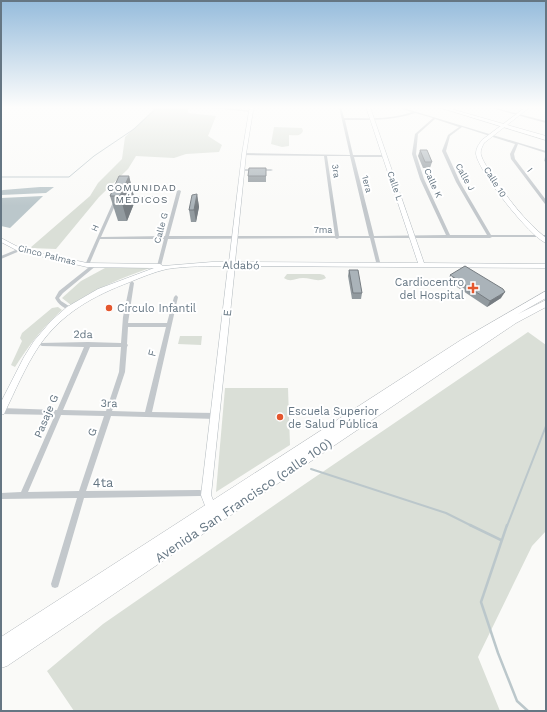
<svg xmlns="http://www.w3.org/2000/svg" width="547" height="712" font-family="'Work Sans',sans-serif">
  <style>
    .green { fill: #dadfd7 }
    .water { fill: #bbc7cb }
    .lines { fill: none; stroke-linecap: round; stroke-linejoin: round }
    .stream-far2 { stroke: #bbc7cb; stroke-width: 1 }
    .stream-far1 { stroke: #bbc7cb; stroke-width: 2 }
    .stream { stroke: #bbc7cb; stroke-width: 2.5 }
    .secondary-casing { stroke: #b3babf; stroke-width: 1 }
    .primary-casing { stroke: #b5babe; stroke-width: 1 }
    .highway-casing { stroke: #b4b9bd; stroke-width: 1 }
    .street { fill: #c3c8cc; fill-rule: evenodd }
    .secondary { fill: #fff; fill-rule: evenodd }
    .primary { fill: #fff; fill-rule: evenodd }
    .highway { fill: #fff; fill-rule: evenodd }
    .wall { fill: #929a9f }
    .shaded-wall { fill: #777d82 }
    .building { fill: #aab3b9; stroke: #777d82 }
    .poi-dot { fill: #e4572e; stroke: #fff; stroke-width: 1.5 }
    .labels { text-anchor: middle; stroke-width: 4; stroke-linejoin: round; paint-order: stroke }
    .far-street-label { font-size: 9px; fill: #657683; stroke: #fff }
    .far-neighbourhood-label { font-size: 10px; letter-spacing: 1px; fill: #57646e; stroke: #fff }
    .street-label { font-size: 11px; fill: #657683; stroke: #fff }
    .poi-label { font-size: 11px; fill: #657683; stroke: #fff; text-anchor: start }
    .near-street-label { font-size: 13px; fill: #657683; stroke: #fff }
  </style>
  <rect width="100%" height="100%" fill="#fafaf8"/>
  <g class="green">
    <path d="M156,107H188V113L216,116L208,136L222,145L219,152L186,154L174,158L136,156L128,169L99,197L56,249L30,248L90,196L98,183L122,159L125,137Z"/>
    <path d="M274,127L302,128L303,131C300,137 295,135 289,135V146L282,147L271,144Z"/>
    <path d="M105,268H150C122,278 96,288 71,305L62,298L81,281Z"/>
    <path d="M287,274H320L324,275L326,278C318,283 311,278 303,278C296,278 291,283 284,278Z"/>
    <path d="M58,307L62,310C43,327 29,345 15,367L11,365L22,341L20,338L22,333L52,308Z"/>
    <path d="M528,332L546,345V531L532,546L478,657L500,711H74L47,671L103,624L302,486Z"/>
    <path d="M180,336H202L201,345L178,344Z"/>
    <path d="M225,388H288L290,445L216,492Z"/>
  </g>
  <g class="water">
    <path d="M40,187H54L46,193L1,195V191L3,190Z"/>
    <path d="M43,196L10,228L1,226V198Z"/>
  </g>
  <g class="lines">
    <path class="stream-far2" d="M1,177H69L94,156L134,129L158,107"/>
    <g class="stream-far1">
      <path d="M311,469L446,513L472,526"/>
      <path d="M507,526L546,426"/>
    </g>
    <g class="stream">
      <path d="M470,525L501,540"/>
      <path d="M507,525L481,602L498,653L517,701L528,711"/>
    </g>
    <defs>
      <g id="secondary">
        <path d="M251,107H255L253,111L246,154L235,262L418,263L366,107H370L424,263L546,264V268L235,266L211,495L218,512L217,516L213,517L209,516L201,495L228,266C208,266 187,266 167,269C154,272 142,277 130,282C93,296 62,313 39,346C25,367 15,391 4,414L1,415V402L24,357L34,341L51,321L67,307L98,289L154,268L87,267L18,251L1,242V238L22,249L87,263L160,264L163,266L212,262H229L242,154L249,111Z"/>
        <path d="M526,107H530L484,143C482,147 480,151 481,155C483,162 488,168 492,174C507,198 524,220 546,238V243C530,237 478,171 476,154C476,148 479,144 482,140Z"/>
      </g>
      <path id="primary" d="M438,107H444L546,136V140Z"/>
      <path id="highway" d="M546,291V298L518,314L546,300V307L516,323L7,666L1,668V637L461,340Z"/>
    </defs>
    <use href="#secondary" class="secondary-casing"/>
    <use href="#primary" class="primary-casing"/>
    <use href="#highway" class="highway-casing"/>
    <g class="street">
      <path d="M211,107H218L252,111L251,112L212,108Z"/>
      <path d="M339,107H341L344,118C367,118 390,120 412,112L397,107H400L546,151V153L518,144L514,154L515,159L546,200V204H545L511,159L510,154L515,144L462,127L450,136L446,151L460,182L491,235H546V237H492L490,238H374L381,266L379,267L377,266L370,238H339L337,239L335,238L168,239L161,266L162,268L160,269H158L157,266L164,239H100L89,265L87,266L85,265L114,200L117,201L101,237L165,236L177,191L179,190L181,191L169,236H335L324,156L244,155L242,154L244,153L350,155ZM415,113L433,118L415,134L412,154L420,179L446,235L374,236L354,157H385L387,156L385,155H353L345,120C369,120 392,121 415,113ZM435,119L459,127L448,135L442,151L456,182L487,235H450L424,179L416,154L418,134ZM327,156H350L369,236H339Z"/>
      <path d="M488,107H491L546,121V123Z"/>
      <path d="M545,157H546V162L544,161Z"/>
      <path d="M242,169H271L273,170L271,171H243L241,170Z"/>
      <path d="M126,196H154L156,197L154,198H126Z"/>
      <path d="M18,249H20L22,250L1,259V256Z"/>
      <path d="M93,264H97V265L63,293L59,298L61,301L72,308V310C65,310 58,304 55,298L59,291Z"/>
      <path d="M132,281L134,283L128,323H167L174,297L176,295L178,297L152,412L216,413L218,414L219,416L218,418L216,419L111,416L86,491L200,490L208,493L210,495L208,497L206,498L200,496L84,498L59,584L58,587L55,588L52,587L51,584L77,498L1,499V493L21,492L55,415L1,414V408L57,410L84,347L42,346L40,345L39,344L40,343L88,342L121,343L123,317L130,283ZM128,327H166L145,412L112,411L125,372L127,347L128,345L127,344ZM90,347H121L119,372L106,411L63,410ZM61,415L104,416L79,491L28,492Z"/>
    </g>
    <use href="#secondary" class="secondary"/>
    <use href="#primary" class="primary"/>
    <use href="#highway" class="highway"/>
  </g>
  <g class="wall">
    <path d="M420,150L432,162L430,168H423L418,156Z"/>
    <path d="M266,168V182H248V176Z"/>
    <path d="M129,176L135,201L127,221H118L110,196Z"/>
    <path d="M197,194L199,207L196,222H191L189,210Z"/>
    <path d="M349,270L362,293L361,299H352L348,276Z"/>
    <path d="M450,275L501,298L487,307L448,281Z"/>
  </g>
  <g class="shaded-wall">
    <path d="M129,176L135,201L127,221L120,196Z"/>
    <path d="M197,194L199,207L196,222L194,210Z"/>
    <path d="M505,292L501,298L487,307L490,301Z"/>
  </g>
  <g class="building">
    <path d="M420,150H427L432,162H425Z"/>
    <path d="M249,168H266V176H248Z"/>
    <path d="M119,176H129L120,196H110Z"/>
    <path d="M197,194L194,210H189L192,195Z"/>
    <path d="M465,266L503,289L505,292L490,301L450,275Z"/>
    <path d="M349,270H358L362,293H353Z"/>
  </g>
  <linearGradient id="sky" x2="0" y2="1"><stop stop-color="#96bcdc"/><stop offset="0.52" stop-color="#fdfdfc"/><stop offset="1" stop-color="#fdfdfc" stop-opacity="0"/></linearGradient>
  <rect width="547" height="206" fill="url(#sky)"/>
  <g class="poi-dot">
    <path d="M471 282h4v4h4v4h-4v4h-4v-4h-4v-4h4z"/>
    <circle cx="109" cy="308" r="4"/>
    <circle cx="280" cy="417" r="4"/>
  </g>
  <g class="labels">
    <g class="far-street-label">
      <text transform="translate(530 170) rotate(52)" y="3">I</text>
      <text transform="translate(336 171) rotate(82)" y="3">3ra</text>
      <text transform="translate(465 177) rotate(61)" y="3">Calle J</text>
      <text transform="translate(495 182) rotate(58)" y="3">Calle 10</text>
      <text transform="translate(433 183) rotate(66)" y="3">Calle K</text>
      <text transform="translate(367 184) rotate(76)" y="3">1era</text>
      <text transform="translate(395 186) rotate(71)" y="3">Calle L</text>
      <text transform="translate(95 228) rotate(-67)" y="3">H</text>
      <text transform="translate(161 228) rotate(-75)" y="3">Calle G</text>
      <text x="323" y="233">7ma</text>
      <text transform="translate(47 255) rotate(14)" y="3">Cinco Palmas</text>
    </g>
    <g class="far-neighbourhood-label">
      <text x="142" y="191">COMUNIDAD<tspan x="142" dy="12">MÉDICOS</tspan></text>
    </g>
    <g class="street-label">
      <text transform="translate(241 265) rotate(1)" y="4">Aldabó</text>
      <text transform="translate(227 313) rotate(-85)" y="4">E</text>
      <text transform="translate(83 334) rotate(1)" y="4">2da</text>
      <text transform="translate(152 353) rotate(-76)" y="4">F</text>
      <text transform="translate(109 403) rotate(1)" y="4">3ra</text>
      <text transform="translate(46 416) rotate(-67)" y="4">Pasaje G</text>
      <text transform="translate(92 432) rotate(-72)" y="4">G</text>
    </g>
    <g class="poi-label">
      <text x="464" y="286" text-anchor="end">Cardiocentro<tspan x="464" dy="13">del Hospital</tspan></text>
      <text x="117" y="312">Círculo Infantil</text>
      <text x="288" y="415">Escuela Superior<tspan x="288" dy="13">de Salud Pública</tspan></text>
    </g>
    <g class="near-street-label">
      <text transform="translate(103 482) rotate(-1)" y="5">4ta</text>
      <text transform="translate(243 500) rotate(-34)" y="5">Avenida San Francisco (calle 100)</text>
    </g>
  </g>
  <rect width="547" height="712" fill="none" stroke="#657683" stroke-width="4"/>
</svg>
